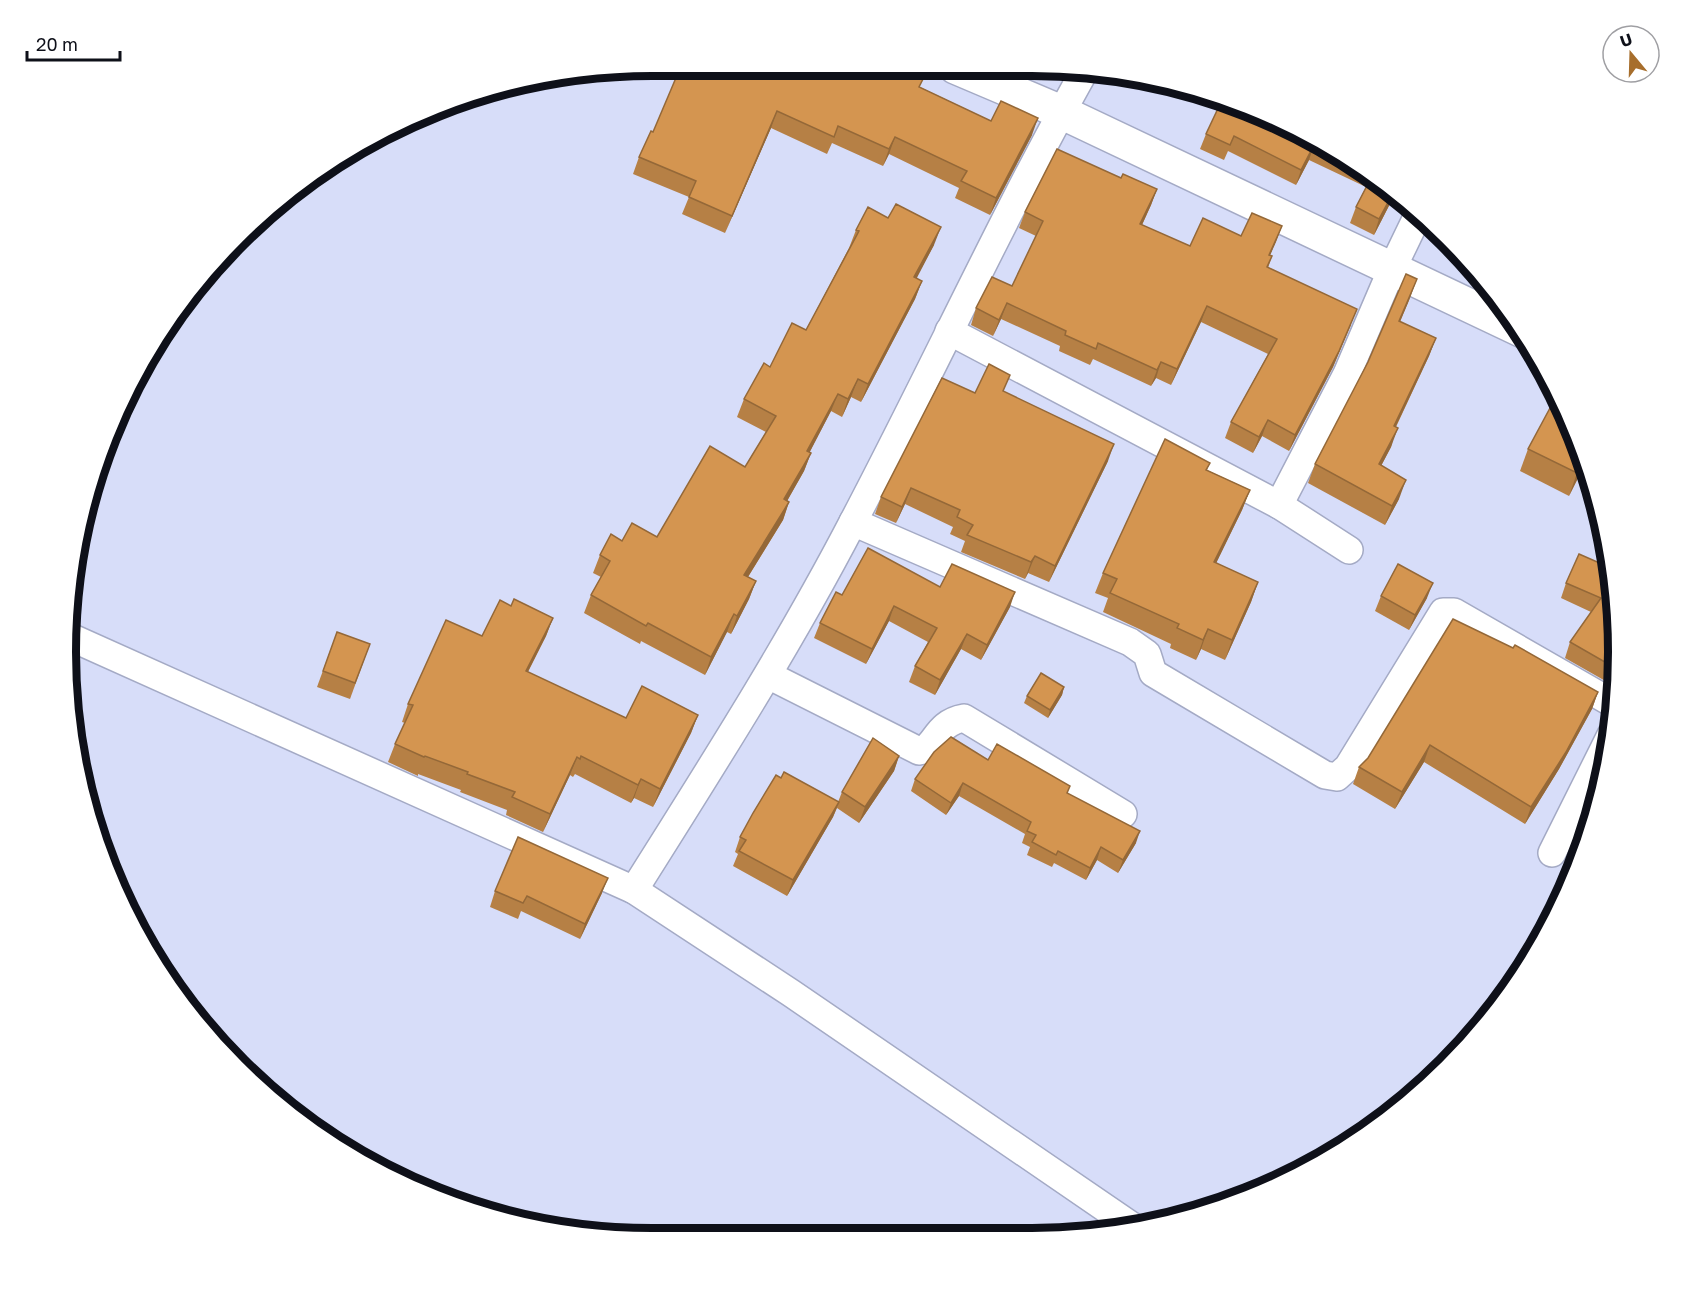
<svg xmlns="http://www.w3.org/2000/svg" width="1685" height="1304" font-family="'Golos Text',sans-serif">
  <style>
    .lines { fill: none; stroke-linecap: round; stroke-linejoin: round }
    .minor-casing { stroke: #a4aac5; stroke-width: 30 }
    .tertiary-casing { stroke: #a4aac5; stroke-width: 36 }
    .minor { stroke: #fff; stroke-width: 27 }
    .tertiary { stroke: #fff; stroke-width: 33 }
    .wall { fill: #b68045 }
    .shaded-wall { fill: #946838 }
    .building { fill: #d49550; stroke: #946838; stroke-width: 1.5 }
    .rim { fill: none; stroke: #0e1019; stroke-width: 8 }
  </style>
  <rect width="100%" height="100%" fill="#d7ddf9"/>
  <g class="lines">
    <defs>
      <g id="minor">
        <path d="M949,331L1279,505L1347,374L1392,269L1419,213"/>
        <path d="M1279,505L1349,550"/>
        <path d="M853,522L1130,642L1147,654L1153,673L1325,775L1337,777L1348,767L1443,612H1454L1614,704"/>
        <path d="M68,636L634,890L791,993L1133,1227"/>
        <path d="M768,675L919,751C936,748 935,723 964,718L1123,814"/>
        <path d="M1552,853L1611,735"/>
        <path d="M634,890C710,769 787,649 853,522C932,372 1002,218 1085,70"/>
      </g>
      <path id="tertiary" d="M955,67L1061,112L1523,331"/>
    </defs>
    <use href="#minor" class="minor-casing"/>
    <use href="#tertiary" class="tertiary-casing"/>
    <use href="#minor" class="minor"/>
    <use href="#tertiary" class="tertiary"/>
  </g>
  <g class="wall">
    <path d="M920,87L991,121L1032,135L990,215L955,198L959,188L889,154L883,166L832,143L827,154L771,128L725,233L682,214L689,197L633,174L639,157L653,132Z"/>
    <path d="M1292,127L1389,187L1396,192L1374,235L1350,223L1356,207L1366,187L1309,160L1296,185L1228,151L1224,160L1200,149L1206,134Z"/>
    <path d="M1121,178L1157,189L1151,205L1142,225L1190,246L1282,226L1270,255L1272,256L1268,268L1351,325L1333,367L1289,451L1262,436L1253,453L1225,438L1231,422L1268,354L1201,322L1171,385L1156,378L1151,386L1093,359L1090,365L1059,351L1060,346L1001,319L993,336L971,325L976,308L1012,286L1036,236L1019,228L1025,212Z"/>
    <path d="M856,230L934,245L916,278L922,281L915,299L861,402L851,397L842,417L831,411L809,453H811L804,471L787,501L789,502L783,520L748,577L756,581L749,599L731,634L727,632L705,675L641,641L640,644L584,613L591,595L601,577L593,573L600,555L622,541L657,537L745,467L766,432L737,417L744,399L770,367L806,330L849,248Z"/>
    <path d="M1410,298L1400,322L1436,338L1429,356L1396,427L1391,447L1381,466L1399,499L1385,525L1308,483L1315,464Z"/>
    <path d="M1004,392L1108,461L1049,582L1028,573L1025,579L961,552L965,541L950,534L953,527L905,504L896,523L875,514L881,497L975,393Z"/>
    <path d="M1528,449L1585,464L1569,496L1520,471Z"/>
    <path d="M1210,463L1207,470L1250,490L1242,510L1216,563L1258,582L1251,602L1225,660L1201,649L1196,660L1170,648L1171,644L1103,612L1108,598L1095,593L1103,573Z"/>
    <path d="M1611,568L1619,652L1616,687L1565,658L1570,642L1591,612L1561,598L1566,583Z"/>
    <path d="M940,587L1010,607L981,660L961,649L935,695L909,682L915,666L928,642L889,621L866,664L814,638L820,623L842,595Z"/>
    <path d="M1381,596L1427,598L1409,630L1375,611Z"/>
    <path d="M511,606L553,618L546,636L528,672L626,718L698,715L691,733L653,807L634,798L631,803L575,774L573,777L570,775L543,832L506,815L507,810L460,792L461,790L418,774V776L388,762L395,744L405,723L402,722L408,704L482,636Z"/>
    <path d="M337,632L370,644L350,699L317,687Z"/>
    <path d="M1064,687L1062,695L1048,718L1024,703L1027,696Z"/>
    <path d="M1598,692L1592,709L1559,769L1525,824L1424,762L1395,809L1353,784L1359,767Z"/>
    <path d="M899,756L894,771L859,823L837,808L833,817L787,896L733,866L738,854L735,852L740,837L781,778L838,802L842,792Z"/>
    <path d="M988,760L1067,793L1136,843L1118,873L1097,860L1086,880L1054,863L1052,867L1027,855L1030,847L1022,843L1025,834L959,796L946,815L911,791L915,779Z"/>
    <path d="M1590,826L1581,853L1575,848L1578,841Z"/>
    <path d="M495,891L602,893L580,939L521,911L518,919L490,907Z"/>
  </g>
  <g class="shaded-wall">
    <path d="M777,111L771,128L725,233L732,216Z"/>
    <path d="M1038,118L1032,135L990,215L996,198Z"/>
    <path d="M895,137L889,154L883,166L889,149Z"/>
    <path d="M1314,145L1309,160L1296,185L1301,170Z"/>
    <path d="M1157,189L1151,205L1135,240L1140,224Z"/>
    <path d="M1394,191L1396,192L1374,235L1379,219Z"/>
    <path d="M1282,226L1276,242L1263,271L1269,255Z"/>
    <path d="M941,227L934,245L908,295L914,277Z"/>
    <path d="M1417,279L1410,298L1392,340L1399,321Z"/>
    <path d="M922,281L915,299L861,402L868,384Z"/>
    <path d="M1007,303L1001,319L993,336L999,320Z"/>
    <path d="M1207,306L1201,322L1171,385L1177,369Z"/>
    <path d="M1357,309L1333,367L1289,451L1295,435Z"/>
    <path d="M1436,338L1429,356L1387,445L1394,426Z"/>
    <path d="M1161,362L1156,378L1151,386L1157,370Z"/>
    <path d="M858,379L851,397L842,417L848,399Z"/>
    <path d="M838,394L831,411L801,469L807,451Z"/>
    <path d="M1268,420L1262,436L1253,453L1259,437Z"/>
    <path d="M1398,428L1391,447L1372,483L1379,464Z"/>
    <path d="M1114,444L1108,461L1049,582L1055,566Z"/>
    <path d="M110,451L104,466L85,505L86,501Z"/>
    <path d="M811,453L804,471L778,517L784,499Z"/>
    <path d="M1584,460L1585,464L1569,496L1577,473Z"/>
    <path d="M1406,480L1399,499L1385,525L1392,506Z"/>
    <path d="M911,488L905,504L896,523L902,507Z"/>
    <path d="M1250,490L1242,510L1207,582L1214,562Z"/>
    <path d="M789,502L783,520L738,593L744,575Z"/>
    <path d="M1035,556L1028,573L1025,579L1031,562Z"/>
    <path d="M756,581L749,599L731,634L737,616Z"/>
    <path d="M1258,582L1251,602L1225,660L1232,640Z"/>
    <path d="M1433,583L1427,598L1409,630L1415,615Z"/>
    <path d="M1015,592L1010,607L981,660L987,645Z"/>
    <path d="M894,606L889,621L866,664L872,649Z"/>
    <path d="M734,614L727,632L705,675L711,657Z"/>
    <path d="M553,618L546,636L519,689L526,671Z"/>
    <path d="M1208,629L1201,649L1196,660L1203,640Z"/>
    <path d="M967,634L961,649L935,695L940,680Z"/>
    <path d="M1064,687L1062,695L1048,718L1050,710Z"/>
    <path d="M1598,692L1592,709L1559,769L1525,824L1531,807Z"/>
    <path d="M698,715L691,733L653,807L660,789Z"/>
    <path d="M1430,745L1424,762L1395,809L1402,792Z"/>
    <path d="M899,756L894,771L859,823L865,807Z"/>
    <path d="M577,757L570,775L543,832L550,814Z"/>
    <path d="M641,779L634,798L631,803L638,785Z"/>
    <path d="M963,783L959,796L946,815L951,803Z"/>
    <path d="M839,802L833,817L787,896L793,880Z"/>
    <path d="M1140,831L1136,843L1118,873L1123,860Z"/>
    <path d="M1101,847L1097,860L1086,880L1090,868Z"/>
    <path d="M608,878L602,893L580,939L585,924Z"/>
  </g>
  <g class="building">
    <path d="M681,66L902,67L924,77L919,87L991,121L1001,101L1038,118L996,198L961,181L967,171L895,137L889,149L838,126L834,137L777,111L732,216L689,197L696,181L639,157L651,131L653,132Z"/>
    <path d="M1222,100L1292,127L1345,159L1314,145L1301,170L1234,136L1230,145L1206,134Z"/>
    <path d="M1057,149L1121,178L1123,174L1157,189L1140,224L1190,246L1203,218L1241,236L1252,213L1282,226L1269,255L1272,256L1267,267L1357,309L1339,351L1295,435L1268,420L1259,437L1231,422L1277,339L1207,306L1177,369L1161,362L1157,370L1098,343L1096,349L1065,335L1066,331L1007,303L999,320L976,308L992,277L1012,286L1043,221L1025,212Z"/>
    <path d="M1372,176L1389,187L1394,191L1379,219L1356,207Z"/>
    <path d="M896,204L941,227L914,277L922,281L868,384L858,379L848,399L838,394L807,451L811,453L784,499L789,502L744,575L756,581L737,616L734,614L711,657L648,623L646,626L591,595L610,561L600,555L611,534L622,541L632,523L657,537L710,446L745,467L776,416L744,399L764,363L770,367L792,323L806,330L859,231L856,230L868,207L888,218Z"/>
    <path d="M1406,274L1417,279L1399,321L1436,338L1394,426L1398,428L1379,464L1406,480L1392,506L1315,464L1368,362Z"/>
    <path d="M989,364L1010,375L1003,391L1114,444L1055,566L1035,556L1031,562L967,535L973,525L957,517L960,510L911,488L902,507L881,497L942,378L975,393Z"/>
    <path d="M1557,395L1575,428L1584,460L1577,473L1528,449Z"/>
    <path d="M1165,439L1210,463L1206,470L1250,490L1214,562L1258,582L1232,640L1208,629L1203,640L1177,628L1179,624L1110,593L1117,579L1103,573Z"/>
    <path d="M107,449L110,451L88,495Z"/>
    <path d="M868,548L940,587L952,564L1015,592L987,645L967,634L940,680L915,666L937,628L894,606L872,649L820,623L836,592L842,595Z"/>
    <path d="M1579,554L1611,568L1619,652L1617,669L1570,642L1601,598L1566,583Z"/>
    <path d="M1398,564L1433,583L1415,615L1381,596Z"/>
    <path d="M514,599L553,618L526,671L626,718L642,686L698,715L660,789L641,779L638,785L581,756L580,759L577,757L550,814L512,797L515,792L467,774L468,772L425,756L424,757L395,744L413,705L408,704L446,620L482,636L500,600L511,606Z"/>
    <path d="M1453,619L1513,648L1515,645L1598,692L1566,752L1531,807L1430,745L1402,792L1359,767L1368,758Z"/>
    <path d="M337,632L370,644L355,683L323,671Z"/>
    <path d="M1041,673L1064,687L1050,710L1027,696Z"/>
    <path d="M951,737L988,760L997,744L1070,786L1067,793L1140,831L1123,860L1101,847L1090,868L1058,851L1056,855L1032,842L1036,835L1027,831L1031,822L963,783L951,803L915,779L934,752Z"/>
    <path d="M873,738L899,756L865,807L842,792Z"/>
    <path d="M784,772L839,802L793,880L739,851L746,840L740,837L753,813L776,775L781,778Z"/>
    <path d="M1590,826L1584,845L1578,841Z"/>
    <path d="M518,837L608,878L585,924L527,896L523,903L495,891Z"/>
  </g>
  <path d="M0 0H1685V1304H0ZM652 76H1032A576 576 0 0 1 1608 652V652A576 576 0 0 1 1032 1228H652A576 576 0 0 1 76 652V652A576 576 0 0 1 652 76Z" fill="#fff" fill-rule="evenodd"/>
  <path class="rim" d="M652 76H1032A576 576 0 0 1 1608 652V652A576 576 0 0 1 1032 1228H652A576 576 0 0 1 76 652V652A576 576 0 0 1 652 76Z"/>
  <g transform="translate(1631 54) rotate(341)"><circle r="28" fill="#ffffff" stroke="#9f9fa3" stroke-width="1.5"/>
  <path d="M0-4.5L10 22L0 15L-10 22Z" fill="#a76e2c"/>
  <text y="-9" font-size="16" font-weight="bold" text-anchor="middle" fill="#0e1019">U</text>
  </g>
  <path d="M27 51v9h93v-9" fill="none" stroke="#0e1019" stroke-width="3"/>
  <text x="36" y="51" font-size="18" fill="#0e1019" stroke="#ffffff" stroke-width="4.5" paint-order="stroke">20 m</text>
</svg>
